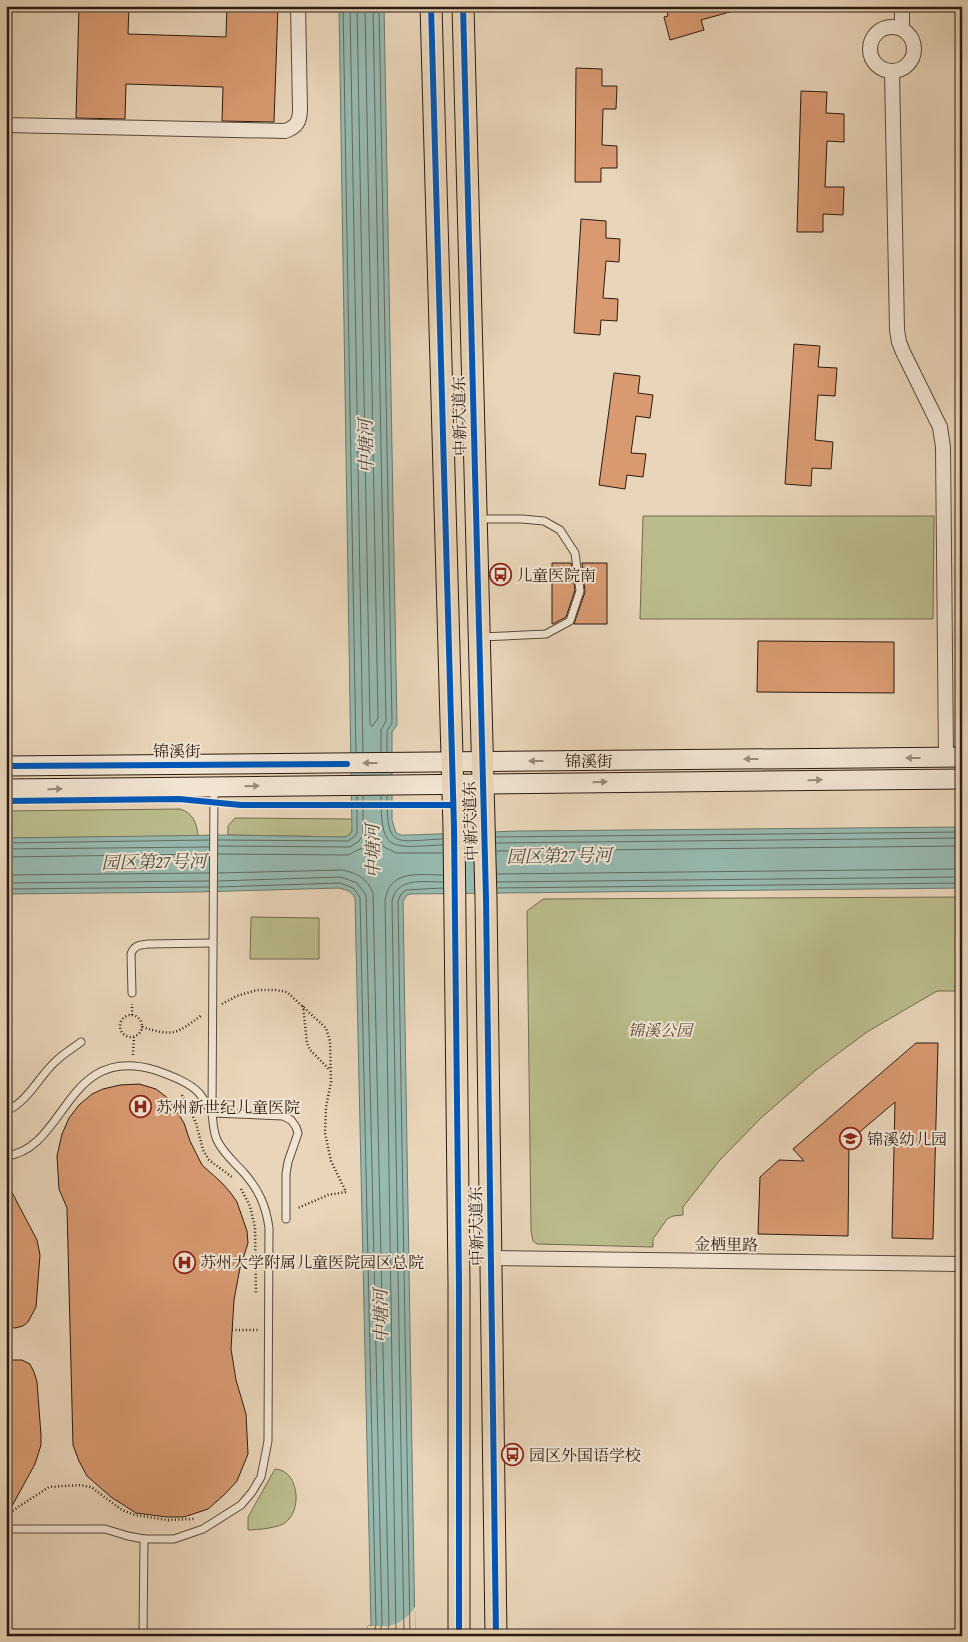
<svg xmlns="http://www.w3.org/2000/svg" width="968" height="1642" font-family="'Gentium Book Plus','Noto Serif SC',serif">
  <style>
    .green { fill: #bbbc8c; stroke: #736c4e }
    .water { fill: #97b9af; stroke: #6c7a6f }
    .pier { fill: #e9d5b9 }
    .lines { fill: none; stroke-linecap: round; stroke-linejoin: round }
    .shore { stroke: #616a60; stroke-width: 1 }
    .building { fill: #d99a72; stroke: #2b1b10 }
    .service-casing { stroke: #5a4a3a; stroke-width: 9 }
    .minor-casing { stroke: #5a4a3a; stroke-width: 16 }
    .secondary-casing { stroke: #2b1b10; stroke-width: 21 }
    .primary-casing { stroke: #2b1b10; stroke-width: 23 }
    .path { stroke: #2b1b10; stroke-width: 2.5; stroke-dasharray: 1 2.5; stroke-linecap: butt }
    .service { stroke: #f1e4d2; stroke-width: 7 }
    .minor { stroke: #f1e4d2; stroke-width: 14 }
    .secondary { stroke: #f1e4d2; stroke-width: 19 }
    .primary { stroke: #e9d5b9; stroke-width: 21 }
    .cycleway-casing { stroke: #f1e4d2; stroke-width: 9 }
    .cycleway { stroke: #0057b8; stroke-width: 6 }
    .oneway { fill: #988a7b }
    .labels { text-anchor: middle; stroke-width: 4; stroke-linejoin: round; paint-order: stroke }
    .street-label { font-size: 16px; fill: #2b1b10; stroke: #f1e4d2 }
    .poi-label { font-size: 16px; fill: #2b1b10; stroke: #f1e4d2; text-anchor: start }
    .park-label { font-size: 16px; font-style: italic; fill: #564b35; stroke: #f1e4d2 }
    .water-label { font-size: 18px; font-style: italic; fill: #4b4a40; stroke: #f1e4d2 }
  </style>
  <rect width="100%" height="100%" fill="#e9d5b9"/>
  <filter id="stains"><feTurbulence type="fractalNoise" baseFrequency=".004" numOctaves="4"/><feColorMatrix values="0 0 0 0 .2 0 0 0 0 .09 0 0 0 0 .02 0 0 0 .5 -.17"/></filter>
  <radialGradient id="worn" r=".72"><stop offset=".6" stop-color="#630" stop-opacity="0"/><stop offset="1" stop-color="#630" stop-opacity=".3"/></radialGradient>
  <g class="green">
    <path d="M643,516H934L933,619H640Z"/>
    <path d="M180,809C193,813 197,823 198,836L6,838V811Z"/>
    <path d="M235,818L353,819L352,832L346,837L228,835V826Z"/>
    <path d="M962,897V991H937L867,1032L816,1070L761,1118L719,1161L683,1207V1215L673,1216L667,1219L653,1239V1247L537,1244L533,1241L531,1231L527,911L543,899Z"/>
    <path d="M251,917L319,918V959H250Z"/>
    <path d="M275,1469C298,1470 303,1508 286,1522C280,1528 256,1530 248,1530V1517Z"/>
  </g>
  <path class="water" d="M339,6H384L397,725L392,732V820L396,833L401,835H409L517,831L962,827V888L411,894L407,895L403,901L415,1636H368V1626H371L355,898C351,891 347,890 339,888L197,892L6,894V838L228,835L346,837L352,832Z"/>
  <path class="pier" d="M415,1607V1636H368V1626H389L398,1623L408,1616Z"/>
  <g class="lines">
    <g class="shore">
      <path d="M343,6L356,752"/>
      <path d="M350,6L363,752"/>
      <path d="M357,6L370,724L372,727L378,718L365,6"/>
      <path d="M373,6L386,721L381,730V752"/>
      <path d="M379,6L392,723L387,731V752"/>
      <path d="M381,796C381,854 390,847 442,845"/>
      <path d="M387,796C387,850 394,841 442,839"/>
      <path d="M496,837L962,832"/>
      <path d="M218,840L348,841L355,836L357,833V796"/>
      <path d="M6,843L209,840"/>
      <path d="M496,843L962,838"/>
      <path d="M218,846L350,847L359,841L363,835V796"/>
      <path d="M6,849L209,847"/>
      <path d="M497,851L962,846"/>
      <path d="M218,854L348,855L364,847L373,831L384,847L396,853H442"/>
      <path d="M6,857L209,854"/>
      <path d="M218,873L342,870C357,873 367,878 373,893L389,1624L387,1636"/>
      <path d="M497,874L962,869"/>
      <path d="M6,875L209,873"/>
      <path d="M218,881L341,877L357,883L366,895L382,1624L379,1636"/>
      <path d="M497,882L962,877"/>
      <path d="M6,883L209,881"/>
      <path d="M218,887L340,883L353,888L360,897L376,1625L373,1636"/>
      <path d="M498,888L962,883"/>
      <path d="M6,889L209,887"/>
      <path d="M396,1636L385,901C389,869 419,875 443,875"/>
      <path d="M404,1636L392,901C397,877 423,882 443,882"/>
      <path d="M410,1636L398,901L401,894L406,890L443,888"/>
    </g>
  </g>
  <g class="building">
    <path d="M79,6H129L128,34L226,37L227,6H278L274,122L222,121L223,87L126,84L125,119L76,118Z"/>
    <path d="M666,6H737V10L701,20L704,30L670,40L664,17L668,16Z"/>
    <path d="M576,68L602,69V86H617L616,109H603L602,145L617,146V168H601V182H575Z"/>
    <path d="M801,91L827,92L826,113L844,114V142L827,141L825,187H844L843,215L823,214V232H797Z"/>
    <path d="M581,219L606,221V238L620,239L619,262L606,261L603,298L618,299L617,321L601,320L600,335L574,333Z"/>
    <path d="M794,344L820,346L818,367L837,368L835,396L818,395L815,440L833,442L831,469L812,468L811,486L785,484Z"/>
    <path d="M614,373L640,376L638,393L653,395L650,418L636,416L631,453L646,454L643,477L627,475L625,489L599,485Z"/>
    <path d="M552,563H571L575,590L566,617L553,624H552Z"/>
    <path d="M582,563H607V624H574L585,592Z"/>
    <path d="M758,641L894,642V693L757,692Z"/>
    <path d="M916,1043H938L933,1239L892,1238L895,1102L849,1141L848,1236L758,1234L760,1177L779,1160L804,1161L793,1149Z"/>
    <path d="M139,1084L156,1089L169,1099L184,1123L190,1141L202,1165L221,1182L230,1192L237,1202L247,1231L248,1243L240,1268L234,1300L231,1349L236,1380L246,1414L248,1454L237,1481L225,1494L208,1509L184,1517H167L136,1513L111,1497L87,1476L79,1461L73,1445L67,1208L59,1189L57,1156L62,1134L69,1118L79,1105L92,1094L103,1089L120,1085Z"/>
    <path d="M6,1181L37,1240L40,1255L36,1307L28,1322L23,1326L15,1328L6,1327Z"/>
    <path d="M6,1360H22L30,1364L34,1372L37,1382L41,1435V1445L35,1464L6,1517Z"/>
  </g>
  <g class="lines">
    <defs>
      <g id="service">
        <path d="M478,519H522L544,521L560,530L575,553L580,591L570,621L546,634L481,637"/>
        <path d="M132,993L131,954C134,945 140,945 148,944L213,943"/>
        <path d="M6,1111C28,1102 39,1076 56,1061C63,1054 73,1048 81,1042"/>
        <path d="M6,1156C67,1149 65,1043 155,1070C169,1075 189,1082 199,1093C204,1099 208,1107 212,1113L283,1116L291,1120L296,1127L298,1133L288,1162L286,1174V1219"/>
        <path d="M6,1529H105L128,1536L144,1539H174L203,1529L241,1505L252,1492L261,1477L268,1441L269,1228C266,1206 259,1190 244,1173C234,1162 223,1153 217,1140C213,1131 213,1121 212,1113L214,787"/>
        <path d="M143,1636L144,1539"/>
      </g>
      <g id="minor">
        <path d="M902,6V28"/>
        <circle cx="892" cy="49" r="22"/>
        <path d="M892,71L897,330L899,342L903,352L940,427L943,447L946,758"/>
        <path d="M6,125L285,131C297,127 300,121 300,109L298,6"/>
        <path d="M490,1258L962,1264"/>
      </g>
      <g id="secondary">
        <path d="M6,766L962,757"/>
        <path d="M6,789L962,779"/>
      </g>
      <g id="primary">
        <path d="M431,6L454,828L459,1284V1636"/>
        <path d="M463,6L486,899L496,1636"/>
      </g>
    </defs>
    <use href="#service" class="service-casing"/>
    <use href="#minor" class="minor-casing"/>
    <use href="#secondary" class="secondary-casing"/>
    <use href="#primary" class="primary-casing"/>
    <g class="path">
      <path d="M222,1004L237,996L257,990H276L287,992L326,1028L330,1041L331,1082L326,1107L325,1133L331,1161L346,1192L328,1195L298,1208"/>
      <path d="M303,1006L307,1043L310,1050L330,1070"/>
      <circle cx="131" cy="1026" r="11"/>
      <path d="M132,1015V1004"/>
      <path d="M142,1027C174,1037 176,1034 202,1015"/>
      <path d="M133,1055L134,1037"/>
      <path d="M182,1095L196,1123L203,1150L209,1160L232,1177"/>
      <path d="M241,1189L250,1206L255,1228L256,1294"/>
      <path d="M232,1330H258"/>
      <path d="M6,1513L12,1511L49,1487L79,1485L91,1487L122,1510L135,1515L168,1520L195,1519"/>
    </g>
    <use href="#service" class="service"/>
    <use href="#minor" class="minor"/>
    <use href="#secondary" class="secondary"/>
    <use href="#primary" class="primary"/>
    <defs>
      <g id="cycleway">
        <path d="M431,6L454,828L459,1284V1636"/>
        <path d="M463,6L486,899L496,1636"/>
        <path d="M6,766L347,764"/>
        <path d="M6,801L179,799L241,805H453"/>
      </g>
    </defs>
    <use href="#cycleway" class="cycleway-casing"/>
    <use href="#cycleway" class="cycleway"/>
  </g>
  <defs><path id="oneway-solid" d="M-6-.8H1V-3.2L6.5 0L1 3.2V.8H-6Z" transform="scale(1.25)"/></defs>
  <g class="oneway">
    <use href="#oneway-solid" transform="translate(913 758) rotate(180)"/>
    <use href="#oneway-solid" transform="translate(751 759) rotate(180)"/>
    <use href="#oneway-solid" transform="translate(536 761) rotate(180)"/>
    <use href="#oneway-solid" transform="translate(370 763) rotate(180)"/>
    <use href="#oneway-solid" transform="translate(815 780) rotate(-1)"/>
    <use href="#oneway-solid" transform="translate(600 782) rotate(-1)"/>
    <use href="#oneway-solid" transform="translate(252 786) rotate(-1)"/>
    <use href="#oneway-solid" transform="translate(55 789) rotate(-1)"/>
  </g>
  <defs>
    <symbol id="bus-ring" viewBox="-11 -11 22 22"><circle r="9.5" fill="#f1e4d2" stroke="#8f2418" stroke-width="1.5"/><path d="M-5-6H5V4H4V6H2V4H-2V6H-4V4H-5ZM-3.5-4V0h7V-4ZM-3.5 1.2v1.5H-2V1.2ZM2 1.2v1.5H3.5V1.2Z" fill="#8f2418"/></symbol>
    <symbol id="hospital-ring" viewBox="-11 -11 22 22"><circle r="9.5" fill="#f1e4d2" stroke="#8f2418" stroke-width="1.5"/><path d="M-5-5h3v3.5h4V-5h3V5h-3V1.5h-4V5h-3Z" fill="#8f2418"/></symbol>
    <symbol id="school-ring" viewBox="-11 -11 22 22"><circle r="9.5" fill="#f1e4d2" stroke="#8f2418" stroke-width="1.5"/><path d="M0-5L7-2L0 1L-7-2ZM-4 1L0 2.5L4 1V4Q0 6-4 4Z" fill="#8f2418"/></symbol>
  </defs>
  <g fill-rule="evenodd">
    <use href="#bus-ring" x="488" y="562" width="25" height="25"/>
    <use href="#hospital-ring" x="128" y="1094" width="25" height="25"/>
    <use href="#school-ring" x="838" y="1126" width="25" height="25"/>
    <use href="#hospital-ring" x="172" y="1250" width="25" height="25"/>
    <use href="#bus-ring" x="500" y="1442" width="25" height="25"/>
  </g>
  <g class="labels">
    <g class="street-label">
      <text transform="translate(459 416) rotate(-91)" y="6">中新大道东</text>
      <text x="177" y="757">锦溪街</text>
      <text x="589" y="767">锦溪街</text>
      <text transform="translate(470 821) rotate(-92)" y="6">中新大道东</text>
      <text transform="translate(476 1226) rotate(-91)" y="6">中新大道东</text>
      <text transform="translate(726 1244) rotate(1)" y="6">金栖里路</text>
    </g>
    <g class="poi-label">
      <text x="516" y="581">儿童医院南</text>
      <text x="156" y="1113">苏州新世纪儿童医院</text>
      <text x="867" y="1145">锦溪幼儿园</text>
      <text x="200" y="1268">苏州大学附属儿童医院园区总院</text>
      <text x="529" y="1461">园区外国语学校</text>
    </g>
    <g class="park-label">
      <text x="660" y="1036">锦溪公园</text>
    </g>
    <g class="water-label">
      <text transform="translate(366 446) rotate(-91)" y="6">中塘河</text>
      <text transform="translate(373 851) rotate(-91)" y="6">中塘河</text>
      <text transform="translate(559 856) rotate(-1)" y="6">园区第27号河</text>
      <text transform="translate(154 862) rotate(-1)" y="6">园区第27号河</text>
      <text transform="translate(381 1316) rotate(-91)" y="6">中塘河</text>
    </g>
  </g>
  <rect width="968" height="1642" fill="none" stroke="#e9d5b9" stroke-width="25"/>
  <rect x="8" y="8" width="953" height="1627" fill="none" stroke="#2b1b10" stroke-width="2.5"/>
  <rect x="12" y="12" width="943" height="1617" fill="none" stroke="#2b1b10"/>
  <rect width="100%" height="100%" filter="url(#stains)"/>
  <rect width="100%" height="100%" fill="url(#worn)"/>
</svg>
